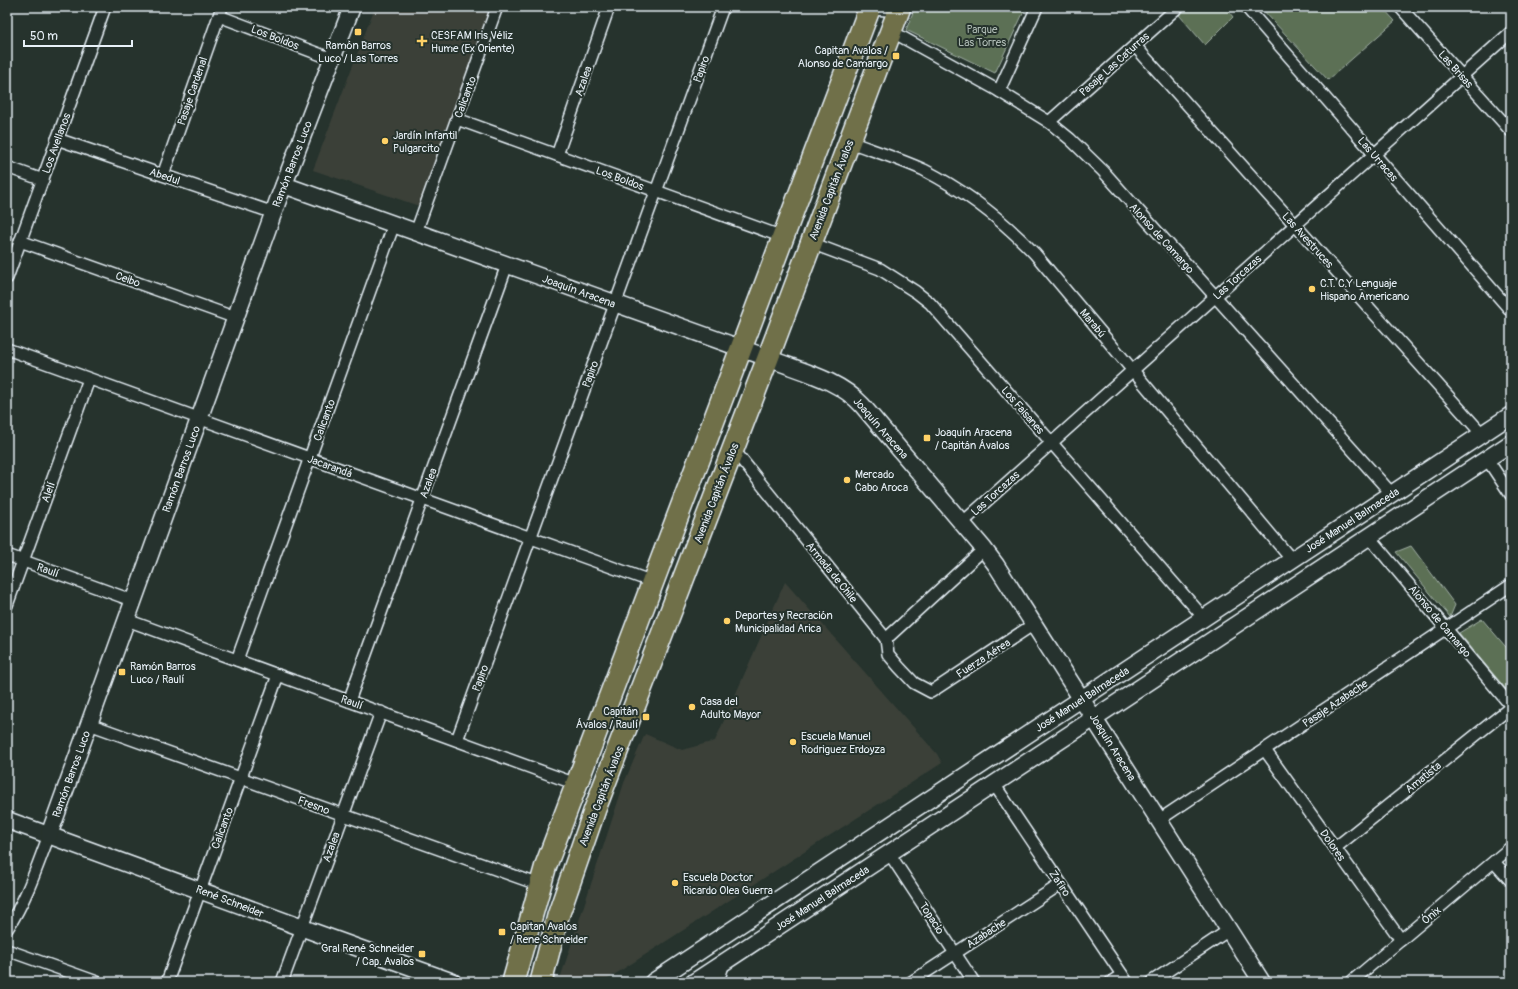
<svg xmlns="http://www.w3.org/2000/svg" width="1518" height="989" font-family="Pangolin,sans-serif">
  <style>
    .built { fill: #3b4139 }
    .green { fill: #5b7054; stroke: #a2b0a6 }
    .lines { fill: none; stroke-linecap: round; stroke-linejoin: round }
    .street-casing { stroke: #e8f1f8; stroke-width: 14 }
    .secondary-casing { stroke: #e8f1f8; stroke-width: 19 }
    .highway-casing { stroke: #e8f1f8; stroke-width: 24 }
    .street { stroke: #26332d; stroke-width: 11 }
    .secondary { stroke: #26332d; stroke-width: 16 }
    .highway { stroke: #70704a; stroke-width: 21 }
    .poi-dot { fill: #ffd166; stroke: #26332d; stroke-width: 1.5 }
    .labels { text-anchor: middle; stroke-width: 4; stroke-linejoin: round; paint-order: stroke }
    .park-label { font-size: 11px; fill: #b0bdb6; stroke: #26332d }
    .poi-label { font-size: 11px; fill: #e8f1f8; stroke: #26332d; text-anchor: start }
    .street-label { font-size: 11px; fill: #e8f1f8; stroke: #26332d }
  </style>
  <rect width="100%" height="100%" fill="#26332d"/>
  <filter id="ink" filterUnits="userSpaceOnUse"><feTurbulence type="fractalNoise" baseFrequency=".025" numOctaves="2"/><feDisplacementMap in="SourceGraphic" scale="8" xChannelSelector="R" yChannelSelector="G"/><feConvolveMatrix kernelMatrix="1 2 1 2 8 2 1 2 1" color-interpolation-filters="sRGB"/></filter>
  <g filter="url(#ink)">
    <g class="built">
      <path d="M375,7H495L422,207L313,170Z"/>
      <path d="M785,582L937,754L942,763L603,982H559L624,783L645,734L682,750L715,741Z"/>
    </g>
    <g class="green">
      <path d="M915,7H1026L995,73L906,30Z"/>
      <path d="M1189,7H1225L1233,17L1205,45L1179,15Z"/>
      <path d="M1260,7H1382L1395,21L1328,80Z"/>
      <path d="M1411,546L1455,605L1450,617L1396,552Z"/>
      <path d="M1482,619L1511,653V695L1459,633Z"/>
    </g>
    <g class="lines">
      <defs>
        <g id="street">
          <path d="M1246,7L1511,311"/>
          <path d="M1400,7L1511,131"/>
          <path d="M219,16L332,59"/>
          <path d="M891,31L999,91L1049,122L1070,139L1103,171L1392,494"/>
          <path d="M1135,46L1482,434"/>
          <path d="M999,91L1037,7"/>
          <path d="M457,119L783,237"/>
          <path d="M1049,122L1178,7"/>
          <path d="M57,139L274,213"/>
          <path d="M850,142C874,151 900,159 924,170C967,192 1002,219 1035,254L1292,560"/>
          <path d="M557,155L609,7"/>
          <path d="M7,167L43,180"/>
          <path d="M163,175L222,7"/>
          <path d="M416,232L497,7"/>
          <path d="M20,241L236,318"/>
          <path d="M811,243L880,269L916,292L930,303L1204,618"/>
          <path d="M7,278L105,7"/>
          <path d="M7,349L653,582"/>
          <path d="M733,449L886,639L888,654L899,667L914,683L931,692L1034,624"/>
          <path d="M1487,459L1511,495"/>
          <path d="M962,523L1511,32"/>
          <path d="M1369,537L1511,706"/>
          <path d="M7,555L134,601"/>
          <path d="M7,605L89,379"/>
          <path d="M127,620L576,784"/>
          <path d="M886,639L984,549"/>
          <path d="M237,660L394,224"/>
          <path d="M349,701L507,265"/>
          <path d="M89,724L540,885"/>
          <path d="M457,740L723,7"/>
          <path d="M1265,750L1401,940"/>
          <path d="M994,784L1127,982"/>
          <path d="M1159,820L1511,585"/>
          <path d="M1335,848L1511,707"/>
          <path d="M889,853L974,982"/>
          <path d="M1494,862L1511,881"/>
          <path d="M7,929C26,900 37,867 49,835"/>
          <path d="M7,950L97,982"/>
          <path d="M167,982L278,675"/>
          <path d="M282,982L381,712"/>
          <path d="M718,982L724,962"/>
          <path d="M911,982L1061,884"/>
          <path d="M1111,982L1122,975"/>
          <path d="M1151,982L1229,930"/>
          <path d="M1351,982L1511,847"/>
        </g>
        <g id="secondary">
          <path d="M878,7L900,8"/>
          <path d="M284,185L768,358C800,371 838,379 862,405L984,549L996,565L1262,982"/>
          <path d="M7,820C156,874 304,929 453,982"/>
          <path d="M49,835L278,200L352,7"/>
          <path d="M653,982L1511,415"/>
          <path d="M694,982L1511,443"/>
        </g>
        <g id="highway">
          <path d="M513,982L546,865L870,7"/>
          <path d="M541,982L558,916L595,809L768,358L900,7"/>
        </g>
      </defs>
      <use href="#street" class="street-casing"/>
      <use href="#secondary" class="secondary-casing"/>
      <use href="#highway" class="highway-casing"/>
      <use href="#street" class="street"/>
      <use href="#secondary" class="secondary"/>
      <use href="#highway" class="highway"/>
    </g>
  </g>
  <g class="poi-dot">
    <rect x="354" y="28" width="8" height="8" rx="2"/>
    <path d="M420 35h4v4h4v4h-4v4h-4v-4h-4v-4h4z"/>
    <rect x="892" y="52" width="8" height="8" rx="2"/>
    <circle cx="385" cy="141" r="4"/>
    <circle cx="1312" cy="289" r="4"/>
    <rect x="923" y="434" width="8" height="8" rx="2"/>
    <circle cx="847" cy="480" r="4"/>
    <circle cx="727" cy="621" r="4"/>
    <rect x="118" y="668" width="8" height="8" rx="2"/>
    <circle cx="692" cy="707" r="4"/>
    <rect x="642" y="713" width="8" height="8" rx="2"/>
    <circle cx="793" cy="742" r="4"/>
    <circle cx="675" cy="883" r="4"/>
    <rect x="498" y="928" width="8" height="8" rx="2"/>
    <rect x="418" y="950" width="8" height="8" rx="2"/>
  </g>
  <g class="labels">
    <g class="park-label">
      <text x="982" y="33">Parque<tspan x="982" dy="13">Las Torres</tspan></text>
    </g>
    <g class="poi-label">
      <text x="431" y="39">CESFAM Iris Véliz<tspan x="431" dy="13">Hume (Ex Oriente)</tspan></text>
      <text x="358" y="49" text-anchor="middle">Ramón Barros<tspan x="358" dy="13">Luco / Las Torres</tspan></text>
      <text x="888" y="54" text-anchor="end">Capitan Avalos /<tspan x="888" dy="13">Alonso de Camargo</tspan></text>
      <text x="393" y="139">Jardín Infantil<tspan x="393" dy="13">Pulgarcito</tspan></text>
      <text x="1320" y="287">C.T. C.Y Lenguaje<tspan x="1320" dy="13">Hispano Americano</tspan></text>
      <text x="935" y="436">Joaquín Aracena<tspan x="935" dy="13">/ Capitán Ávalos</tspan></text>
      <text x="855" y="478">Mercado<tspan x="855" dy="13">Cabo Aroca</tspan></text>
      <text x="735" y="619">Deportes y Recración<tspan x="735" dy="13">Municipalidad Arica</tspan></text>
      <text x="130" y="670">Ramón Barros<tspan x="130" dy="13">Luco / Raulí</tspan></text>
      <text x="700" y="705">Casa del<tspan x="700" dy="13">Adulto Mayor</tspan></text>
      <text x="638" y="715" text-anchor="end">Capitán<tspan x="638" dy="13">Ávalos / Raulí</tspan></text>
      <text x="801" y="740">Escuela Manuel<tspan x="801" dy="13">Rodriguez Erdoyza</tspan></text>
      <text x="683" y="881">Escuela Doctor<tspan x="683" dy="13">Ricardo Olea Guerra</tspan></text>
      <text x="510" y="930">Capitan Avalos<tspan x="510" dy="13">/ Rene Schneider</tspan></text>
      <text x="414" y="952" text-anchor="end">Gral René Schneider<tspan x="414" dy="13">/ Cap. Avalos</tspan></text>
    </g>
    <g class="street-label">
      <text transform="translate(275 37) rotate(21)" y="4">Los Boldos</text>
      <text transform="translate(1114 64) rotate(-42)" y="4">Pasaje Las Caturras</text>
      <text transform="translate(701 69) rotate(-70)" y="4">Papiro</text>
      <text transform="translate(1456 69) rotate(48)" y="4">Las Brisas</text>
      <text transform="translate(583 81) rotate(-71)" y="4">Azalea</text>
      <text transform="translate(192 91) rotate(-71)" y="4">Pasaje Cardenal</text>
      <text transform="translate(465 97) rotate(-70)" y="4">Calicanto</text>
      <text transform="translate(56 143) rotate(-70)" y="4">Los Avellanos</text>
      <text transform="translate(1378 159) rotate(49)" y="4">Las Urracas</text>
      <text transform="translate(292 164) rotate(-69)" y="4">Ramón Barros Luco</text>
      <text transform="translate(165 176) rotate(19)" y="4">Abedul</text>
      <text transform="translate(620 178) rotate(20)" y="4">Los Boldos</text>
      <text transform="translate(831 190) rotate(-69)" y="4">Avenida Capitán Ávalos</text>
      <text transform="translate(1162 238) rotate(48)" y="4">Alonso de Camargo</text>
      <text transform="translate(1308 240) rotate(48)" y="4">Las Avestruces</text>
      <text transform="translate(1237 277) rotate(-42)" y="4">Las Torcazas</text>
      <text transform="translate(128 279) rotate(20)" y="4">Ceibo</text>
      <text transform="translate(579 291) rotate(20)" y="4">Joaquín Aracena</text>
      <text transform="translate(1093 323) rotate(50)" y="4">Marabú</text>
      <text transform="translate(590 374) rotate(-70)" y="4">Papiro</text>
      <text transform="translate(1023 410) rotate(49)" y="4">Los Faisanes</text>
      <text transform="translate(324 420) rotate(-70)" y="4">Calicanto</text>
      <text transform="translate(881 428) rotate(49)" y="4">Joaquín Aracena</text>
      <text transform="translate(330 466) rotate(20)" y="4">Jacarandá</text>
      <text transform="translate(181 469) rotate(-70)" y="4">Ramón Barros Luco</text>
      <text transform="translate(428 483) rotate(-70)" y="4">Azalea</text>
      <text transform="translate(48 492) rotate(-70)" y="4">Alelí</text>
      <text transform="translate(716 493) rotate(-69)" y="4">Avenida Capitán Ávalos</text>
      <text transform="translate(995 493) rotate(-42)" y="4">Las Torcazas</text>
      <text transform="translate(1352 520) rotate(-33)" y="4">José Manuel Balmaceda</text>
      <text transform="translate(48 570) rotate(20)" y="4">Raulí</text>
      <text transform="translate(832 572) rotate(51)" y="4">Armada de Chile</text>
      <text transform="translate(1440 621) rotate(50)" y="4">Alonso de Camargo</text>
      <text transform="translate(983 658) rotate(-33)" y="4">Fuerza Aérea</text>
      <text transform="translate(480 678) rotate(-70)" y="4">Papiro</text>
      <text transform="translate(1082 699) rotate(-33)" y="4">José Manuel Balmaceda</text>
      <text transform="translate(352 702) rotate(20)" y="4">Raulí</text>
      <text transform="translate(1335 703) rotate(-34)" y="4">Pasaje Azabache</text>
      <text transform="translate(1113 747) rotate(58)" y="4">Joaquín Aracena</text>
      <text transform="translate(71 774) rotate(-70)" y="4">Ramón Barros Luco</text>
      <text transform="translate(1423 777) rotate(-39)" y="4">Amatista</text>
      <text transform="translate(601 796) rotate(-69)" y="4">Avenida Capitán Ávalos</text>
      <text transform="translate(314 805) rotate(20)" y="4">Fresno</text>
      <text transform="translate(222 828) rotate(-70)" y="4">Calicanto</text>
      <text transform="translate(1333 845) rotate(55)" y="4">Dolores</text>
      <text transform="translate(331 847) rotate(-70)" y="4">Azalea</text>
      <text transform="translate(1060 883) rotate(56)" y="4">Zafiro</text>
      <text transform="translate(822 898) rotate(-33)" y="4">José Manuel Balmaceda</text>
      <text transform="translate(230 901) rotate(21)" y="4">René Schneider</text>
      <text transform="translate(1431 915) rotate(-40)" y="4">Ónix</text>
      <text transform="translate(932 918) rotate(57)" y="4">Topacio</text>
      <text transform="translate(986 933) rotate(-33)" y="4">Azabache</text>
    </g>
  </g>
  <rect width="1518" height="989" fill="none" stroke="#26332d" stroke-width="24"/>
  <rect x="12" y="12" width="1494" height="965" fill="none" stroke="#e8f1f8" stroke-width="1.5" filter="url(#ink)"/>
  <path d="M24 40v6h108v-6" fill="none" stroke="#e8f1f8" stroke-width="2"/>
  <text x="30" y="40" font-size="12" fill="#e8f1f8" stroke="#26332d" stroke-width="3" paint-order="stroke">50 m</text>
</svg>
